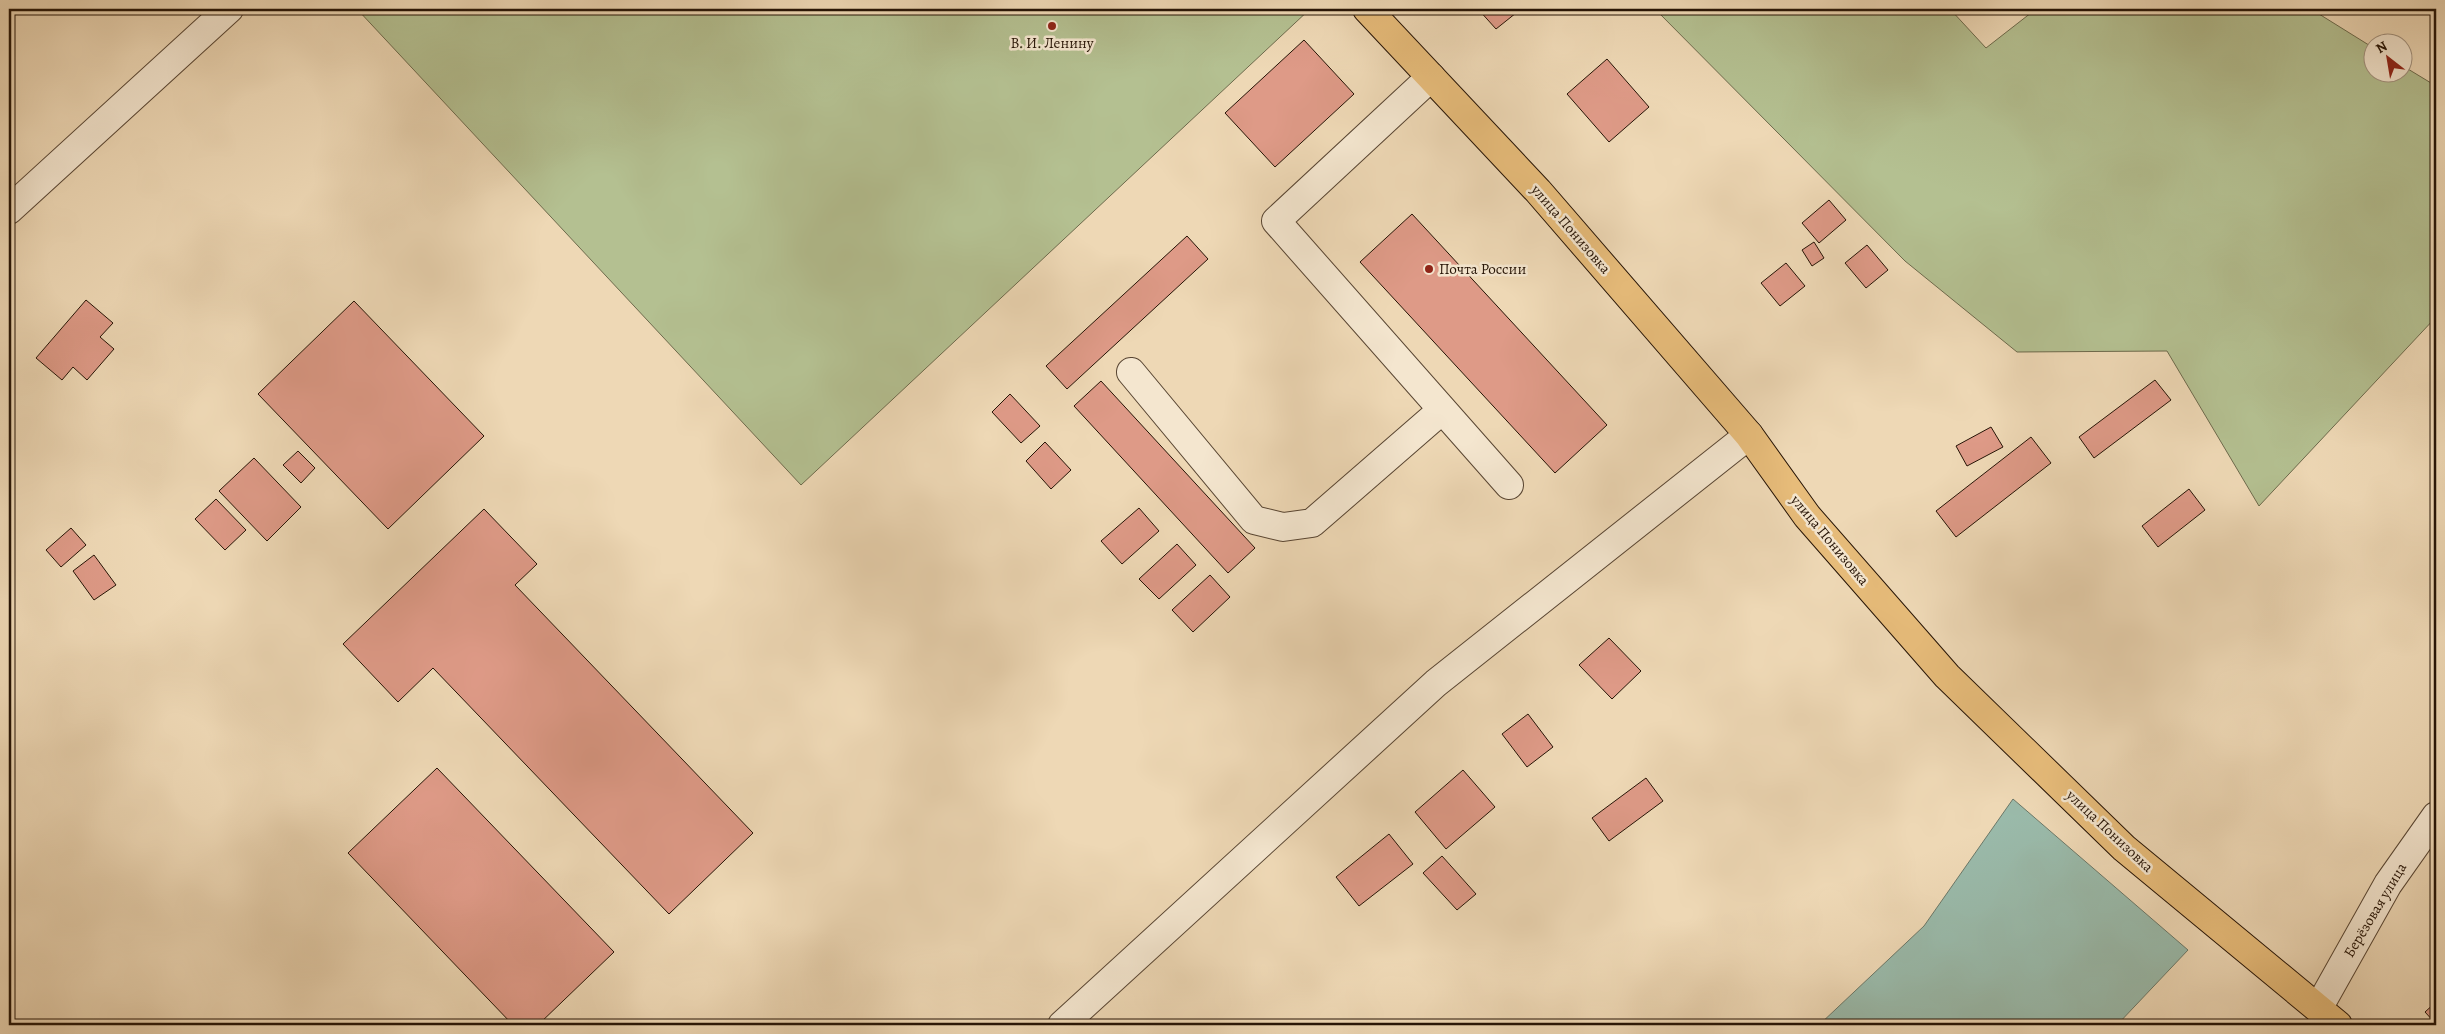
<svg xmlns="http://www.w3.org/2000/svg" width="2445" height="1034" font-family="Alegreya,serif">
  <style>
    .green { fill: #b4c091; stroke: #6d6a4c }
    .water { fill: #9abaaa; stroke: #6c7868 }
    .building { fill: #de9a87; stroke: #261406 }
    .lines { fill: none; stroke-linecap: round; stroke-linejoin: round }
    .minor-casing { stroke: #584532; stroke-width: 30 }
    .major-casing { stroke: #261406; stroke-width: 30 }
    .minor { stroke: #f4e6cf; stroke-width: 28 }
    .major { stroke: #e7bc7a; stroke-width: 28 }
    .poi-dot { fill: #8f2418; stroke: #f4e6cf; stroke-width: 2 }
    .labels { text-anchor: middle; stroke-width: 5; stroke-linejoin: round; paint-order: stroke }
    .poi-label { font-size: 15px; fill: #261406; stroke: #f4e6cf }
    .street-label { font-size: 15px; fill: #261406; stroke: #f4e6cf }
  </style>
  <rect width="100%" height="100%" fill="#eed8b5"/>
  <filter id="stains"><feTurbulence type="fractalNoise" baseFrequency=".004" numOctaves="4"/><feColorMatrix values="0 0 0 0 .2 0 0 0 0 .09 0 0 0 0 .02 0 0 0 .5 -.17"/></filter>
  <radialGradient id="worn" r=".72"><stop offset=".6" stop-color="#630" stop-opacity="0"/><stop offset="1" stop-color="#630" stop-opacity=".3"/></radialGradient>
  <g class="green">
    <path d="M357,9H1310L801,485Z"/>
    <path d="M1655,9H1950L1986,48L2036,9H2311L2372,47V72H2402L2403,66L2436,86V317L2259,506L2167,351L2017,352L1905,261Z"/>
  </g>
  <path class="water" d="M2013,799L2188,950L2117,1025H1819L1924,926Z"/>
  <g class="building">
    <path d="M1478,9H1521L1496,29Z"/>
    <path d="M1304,40L1354,94L1275,167L1225,113Z"/>
    <path d="M1607,59L1649,107L1609,142L1567,94Z"/>
    <path d="M1829,200L1846,220L1819,243L1802,223Z"/>
    <path d="M1412,214L1607,425L1555,473L1360,262Z"/>
    <path d="M1187,236L1208,259L1067,389L1046,366Z"/>
    <path d="M1814,242L1824,258L1812,266L1802,250Z"/>
    <path d="M1867,245L1888,270L1866,288L1845,263Z"/>
    <path d="M1786,263L1805,286L1780,306L1761,283Z"/>
    <path d="M86,300L113,323L100,337L114,349L87,380L73,367L62,380L36,358Z"/>
    <path d="M354,301L484,436L388,529L258,394Z"/>
    <path d="M2155,380L2171,400L2094,458L2079,437Z"/>
    <path d="M1101,381L1255,548L1228,573L1074,406Z"/>
    <path d="M1010,394L1040,426L1021,443L992,412Z"/>
    <path d="M1991,427L2003,447L1967,466L1956,446Z"/>
    <path d="M2031,437L2051,463L1956,537L1936,511Z"/>
    <path d="M1045,442L1071,470L1051,489L1026,461Z"/>
    <path d="M298,451L315,468L301,483L283,465Z"/>
    <path d="M254,458L301,507L267,541L219,491Z"/>
    <path d="M2189,489L2205,510L2158,547L2142,526Z"/>
    <path d="M216,499L246,530L225,550L195,519Z"/>
    <path d="M1139,508L1159,531L1122,564L1101,541Z"/>
    <path d="M484,509L537,564L515,585L753,833L669,914L433,668L398,702L343,644Z"/>
    <path d="M71,528L86,545L61,567L46,550Z"/>
    <path d="M1177,544L1196,565L1159,599L1139,579Z"/>
    <path d="M94,555L116,585L94,600L73,571Z"/>
    <path d="M1210,575L1230,597L1193,632L1172,610Z"/>
    <path d="M1609,638L1641,671L1612,699L1579,665Z"/>
    <path d="M1528,714L1553,747L1527,767L1502,734Z"/>
    <path d="M437,768L614,952L538,1025H513L348,853Z"/>
    <path d="M1463,770L1495,807L1446,849L1415,812Z"/>
    <path d="M1646,778L1663,801L1609,841L1592,818Z"/>
    <path d="M1389,834L1413,864L1359,906L1336,877Z"/>
    <path d="M1442,856L1476,894L1457,910L1423,873Z"/>
    <path d="M2436,1002V1024L2425,1012Z"/>
  </g>
  <g class="lines">
    <defs>
      <g id="minor">
        <path d="M1431,77L1276,221L1509,485"/>
        <path d="M9,210L229,9"/>
        <path d="M1131,372L1254,520L1283,527L1312,523L1442,410"/>
        <path d="M2319,1007L2388,884L2436,816"/>
        <path d="M1062,1025L1436,683L1749,435"/>
      </g>
      <path id="major" d="M1367,9L1538,191L1749,435L1807,516L1947,676L2124,848L2338,1025"/>
    </defs>
    <use href="#minor" class="minor-casing"/>
    <use href="#major" class="major-casing"/>
    <use href="#minor" class="minor"/>
    <use href="#major" class="major"/>
  </g>
  <g class="poi-dot">
    <circle cx="1052" cy="26" r="5"/>
    <circle cx="1429" cy="269" r="5"/>
  </g>
  <g class="labels">
    <g class="poi-label">
      <text x="1052" y="48">В. И. Ленину</text>
      <text x="1439" y="274" text-anchor="start">Почта России</text>
    </g>
    <g class="street-label">
      <text transform="translate(1571 229) rotate(49)" y="5">улица Понизовка</text>
      <text transform="translate(1830 540) rotate(50)" y="5">улица Понизовка</text>
      <text transform="translate(2110 831) rotate(43)" y="5">улица Понизовка</text>
      <text transform="translate(2375 910) rotate(-59)" y="5">Берёзовая улица</text>
    </g>
  </g>
  <rect width="2445" height="1034" fill="none" stroke="#eed8b5" stroke-width="30"/>
  <rect x="10" y="10" width="2425" height="1014" fill="none" stroke="#261406" stroke-width="2.5"/>
  <rect x="15" y="15" width="2415" height="1004" fill="none" stroke="#261406"/>
  <g transform="translate(2388 58) rotate(329)"><circle r="24" fill="#f4e6cf" stroke="#a2927f"/>
  <path d="M0-4L9 19L0 12L-9 19Z" fill="#8f2418"/>
  <text y="-8" font-size="14" font-weight="bold" text-anchor="middle" fill="#261406">N</text>
  </g>
  <rect width="100%" height="100%" filter="url(#stains)"/>
  <rect width="100%" height="100%" fill="url(#worn)"/>
</svg>
